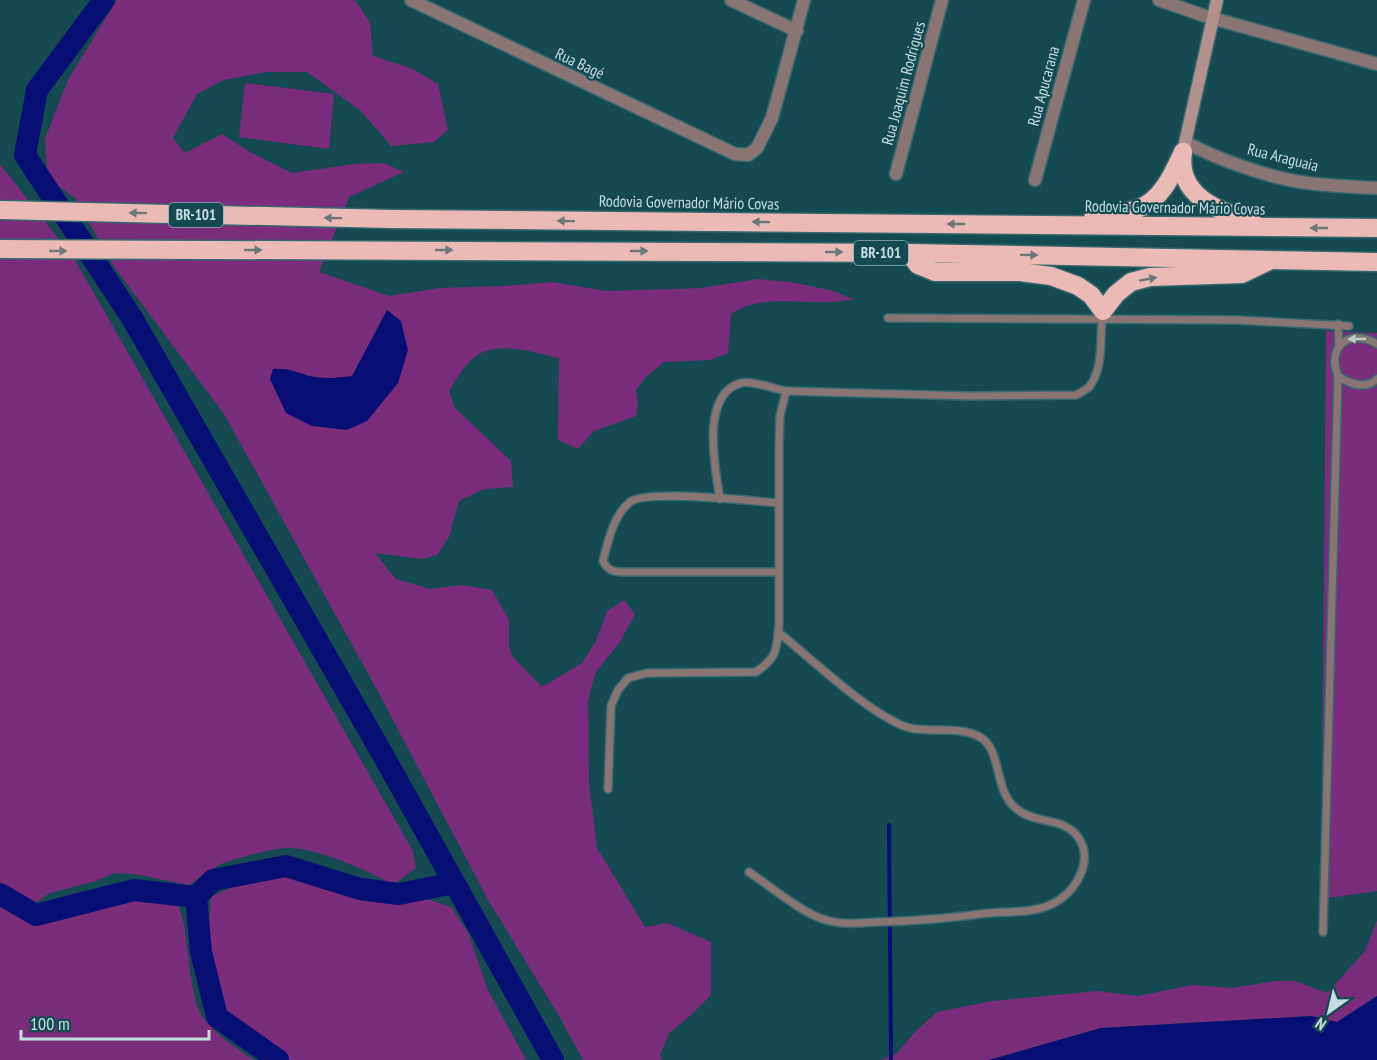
<svg xmlns="http://www.w3.org/2000/svg" width="1377" height="1060" font-family="'PT Sans Narrow',sans-serif">
  <style>
    .green { fill: #792d7b }
    .water { fill: #080f74 }
    .lines { fill: none; stroke-linecap: round; stroke-linejoin: round }
    .stream { stroke: #080f74; stroke-width: 4 }
    .river { stroke: #080f74; stroke-width: 22 }
    .service-casing { stroke: #39676e; stroke-width: 10 }
    .minor-casing { stroke: #39676e; stroke-width: 15 }
    .secondary-casing { stroke: #39676e; stroke-width: 15 }
    .motorway-casing { stroke: #39676e; stroke-width: 21 }
    .service { stroke: #897674; stroke-width: 7 }
    .minor { stroke: #897674; stroke-width: 12 }
    .secondary { stroke: #b1928e; stroke-width: 12 }
    .motorway { stroke: #eabbb6; stroke-width: 18 }
    .oneway { fill: #6b7779 }
    .oneway2 { fill: #baced0 }
    .labels { text-anchor: middle; stroke-width: 4.5; stroke-linejoin: round; paint-order: stroke }
    .shield { fill: #164a51; stroke: #8fb1b5; stroke-width: 1.5 }
    .shield-label { font-size: 15px; font-weight: bold; fill: #c3dde0 }
    .street-label { font-size: 16px; fill: #c3dde0; stroke: #164a51 }
  </style>
  <rect width="100%" height="100%" fill="#164a51"/>
  <g class="green">
    <path d="M117,0H352L356,1L370,23L373,56L413,69L438,84L448,130L434,142L391,146L361,111L307,72H266L224,80L197,94L173,138L185,153L222,134L248,151L292,173L354,164L384,163L404,172L349,197L319,272L389,296L439,288L505,286L552,282L606,291L701,288L758,279L790,282L830,290L853,299C814,309 767,290 731,314L728,353L710,360L664,362L646,377L636,390L638,403L636,416L594,431L578,449L558,440L559,358C534,353 503,341 479,354C466,362 456,379 449,391L455,408L511,461L513,487L484,489L459,501L449,537L437,555L422,559L375,553L396,579L430,589L461,585L492,590L509,620V646L512,656L542,687L582,663L596,641L607,611L624,600L635,614L620,642L595,673L588,701L589,783L597,848L645,927L667,923L711,942V995L690,1016L669,1033L660,1055L662,1060H583L559,1016L487,898L376,688L224,414L115,268L75,198L57,185L47,171L45,139L68,80Z"/>
    <path d="M245,83L334,94L329,149L239,137Z"/>
    <path d="M0,164L75,260L413,851L416,868L393,885C370,871 310,845 284,848C271,849 232,859 221,864C210,869 199,878 189,885L134,874L114,873L96,881L50,893L26,909L34,921L131,897L176,900C185,918 185,935 188,955C190,971 194,1006 203,1018C217,1036 236,1048 254,1060H0Z"/>
    <path d="M1326,331L1377,333V891L1321,899Z"/>
    <path d="M285,874L310,879L356,898L389,901L418,896L451,907L468,933L488,990L526,1060H289L235,1025L219,998L210,960L209,922L211,897L232,887Z"/>
    <path d="M1377,920V996L1337,1022L1312,1016L1101,1028L989,1060H881L897,1053L915,1032L937,1012L992,1001L1097,991L1138,996L1192,985L1232,988L1275,981H1295L1327,993L1365,951Z"/>
  </g>
  <g class="water">
    <path d="M387,310L401,321L408,350L398,383L367,421L347,430L312,426L286,413L270,379L273,369C287,368 296,372 309,376C324,379 337,378 352,376Z"/>
    <path d="M1377,996V1060H989L1101,1028L1312,1016L1337,1022Z"/>
  </g>
  <g class="lines">
    <path class="stream" d="M889,825L891,1060"/>
    <g class="river">
      <path d="M104,0L37,90L25,155L132,318L383,755L553,1060"/>
      <path d="M0,894L36,915L134,890L196,897L213,880L286,866L360,889L399,894L454,883"/>
      <path d="M196,897L201,952L217,1017L278,1060"/>
    </g>
    <defs>
      <g id="service">
        <path d="M888,318L1237,320L1349,326"/>
        <path d="M1338,324L1339,346"/>
        <path d="M1338,376C1350,384 1365,390 1377,379"/>
        <path d="M720,499C715,468 700,394 741,383C749,380 776,389 786,391"/>
        <path d="M779,572H625C614,572 608,571 603,561C608,541 613,516 630,502C646,489 753,501 779,503"/>
        <path d="M608,789L611,706L618,690L628,678L647,673L756,672C777,658 777,649 779,625V444L780,416L786,391L970,396L1076,395C1080,393 1086,390 1089,387C1105,367 1099,335 1103,311"/>
        <path d="M749,872C770,886 803,914 826,920C842,925 860,923 876,922C911,921 945,919 980,914C1002,911 1032,914 1052,904C1075,894 1095,860 1078,837C1063,817 1039,824 1021,812C991,795 1005,749 978,736C956,725 924,735 901,725C861,707 813,660 778,632"/>
        <path d="M1323,932L1338,376C1326,347 1350,327 1377,344"/>
      </g>
      <g id="minor">
        <path d="M411,0L735,154L748,155L757,148L772,118L804,0"/>
        <path d="M731,0L797,31"/>
        <path d="M1159,0L1208,17L1377,64"/>
        <path d="M1185,142C1219,160 1269,178 1308,183C1330,186 1354,187 1377,188"/>
        <path d="M896,174L942,0"/>
        <path d="M1035,180L1084,0"/>
      </g>
      <path id="secondary" d="M1183,152L1217,0"/>
      <g id="motorway">
        <path d="M1183,152C1176,197 1220,211 1253,222"/>
        <path d="M0,210L391,219L1377,228"/>
        <path d="M1093,218C1107,215 1126,214 1140,208C1163,198 1173,173 1183,152"/>
        <path d="M0,249L909,253L1377,262"/>
        <path d="M909,253L918,265L935,272H1020L1051,276L1078,286L1091,295L1103,311L1116,294L1131,282L1150,277L1242,274L1269,261"/>
      </g>
    </defs>
    <use href="#service" class="service-casing"/>
    <use href="#minor" class="minor-casing"/>
    <use href="#secondary" class="secondary-casing"/>
    <use href="#motorway" class="motorway-casing"/>
    <use href="#service" class="service"/>
    <use href="#minor" class="minor"/>
    <use href="#secondary" class="secondary"/>
    <use href="#motorway" class="motorway"/>
  </g>
  <defs><path id="oneway-solid" d="M-6-.8H1V-3.2L6.5 0L1 3.2V.8H-6Z" transform="scale(1.5)"/></defs>
  <g class="oneway">
    <use href="#oneway-solid" transform="translate(138 213) rotate(-179)"/>
    <use href="#oneway-solid" transform="translate(333 218) rotate(-179)"/>
    <use href="#oneway-solid" transform="translate(566 221) rotate(-179)"/>
    <use href="#oneway-solid" transform="translate(761 222) rotate(-179)"/>
    <use href="#oneway-solid" transform="translate(956 224) rotate(-180)"/>
    <use href="#oneway-solid" transform="translate(1319 228) rotate(180)"/>
    <use href="#oneway-solid" transform="translate(253 250)"/>
    <use href="#oneway-solid" transform="translate(444 250)"/>
    <use href="#oneway-solid" transform="translate(58 251)"/>
    <use href="#oneway-solid" transform="translate(639 251)"/>
    <use href="#oneway-solid" transform="translate(834 252)"/>
    <use href="#oneway-solid" transform="translate(1029 255) rotate(1)"/>
    <use href="#oneway-solid" transform="translate(1148 279) rotate(-10)"/>
  </g>
  <use class="oneway2" href="#oneway-solid" transform="translate(1357 339) rotate(179)"/>
  <g class="labels">
    <g class="shield">
      <rect x="169" y="203" width="54" height="24" rx="4.5"/>
      <rect x="854" y="241" width="54" height="24" rx="4.5"/>
    </g>
    <g class="shield-label">
      <text x="196" y="220">BR-101</text>
      <text x="881" y="258">BR-101</text>
    </g>
    <g class="street-label">
      <text transform="translate(580 63) rotate(25)" y="6">Rua Bagé</text>
      <text transform="translate(903 83) rotate(-75)" y="6">Rua Joaquim Rodrigues</text>
      <text transform="translate(1043 86) rotate(-75)" y="6">Rua Apucarana</text>
      <text transform="translate(1283 157) rotate(14)" y="6">Rua Araguaia</text>
      <text transform="translate(689 202) rotate(1)" y="6">Rodovia Governador Mário Covas</text>
      <text transform="translate(1175 207) rotate(1)" y="6">Rodovia Governador Mário Covas</text>
    </g>
  </g>
  <g transform="translate(1329 1012) rotate(214)" stroke="#164a51" stroke-width="4.5" paint-order="stroke">
  <path d="M0-4.5L10 22L0 15L-10 22Z" fill="#c3dde0"/>
  <text y="-9" font-size="16" font-weight="bold" text-anchor="middle" fill="#c3dde0">N</text>
  </g>
  <path d="M21 1030v9h188v-9" fill="none" stroke="#c3dde0" stroke-width="3"/>
  <text x="30" y="1030" font-size="18" fill="#c3dde0" stroke="#164a51" stroke-width="4.5" paint-order="stroke">100 m</text>
</svg>
